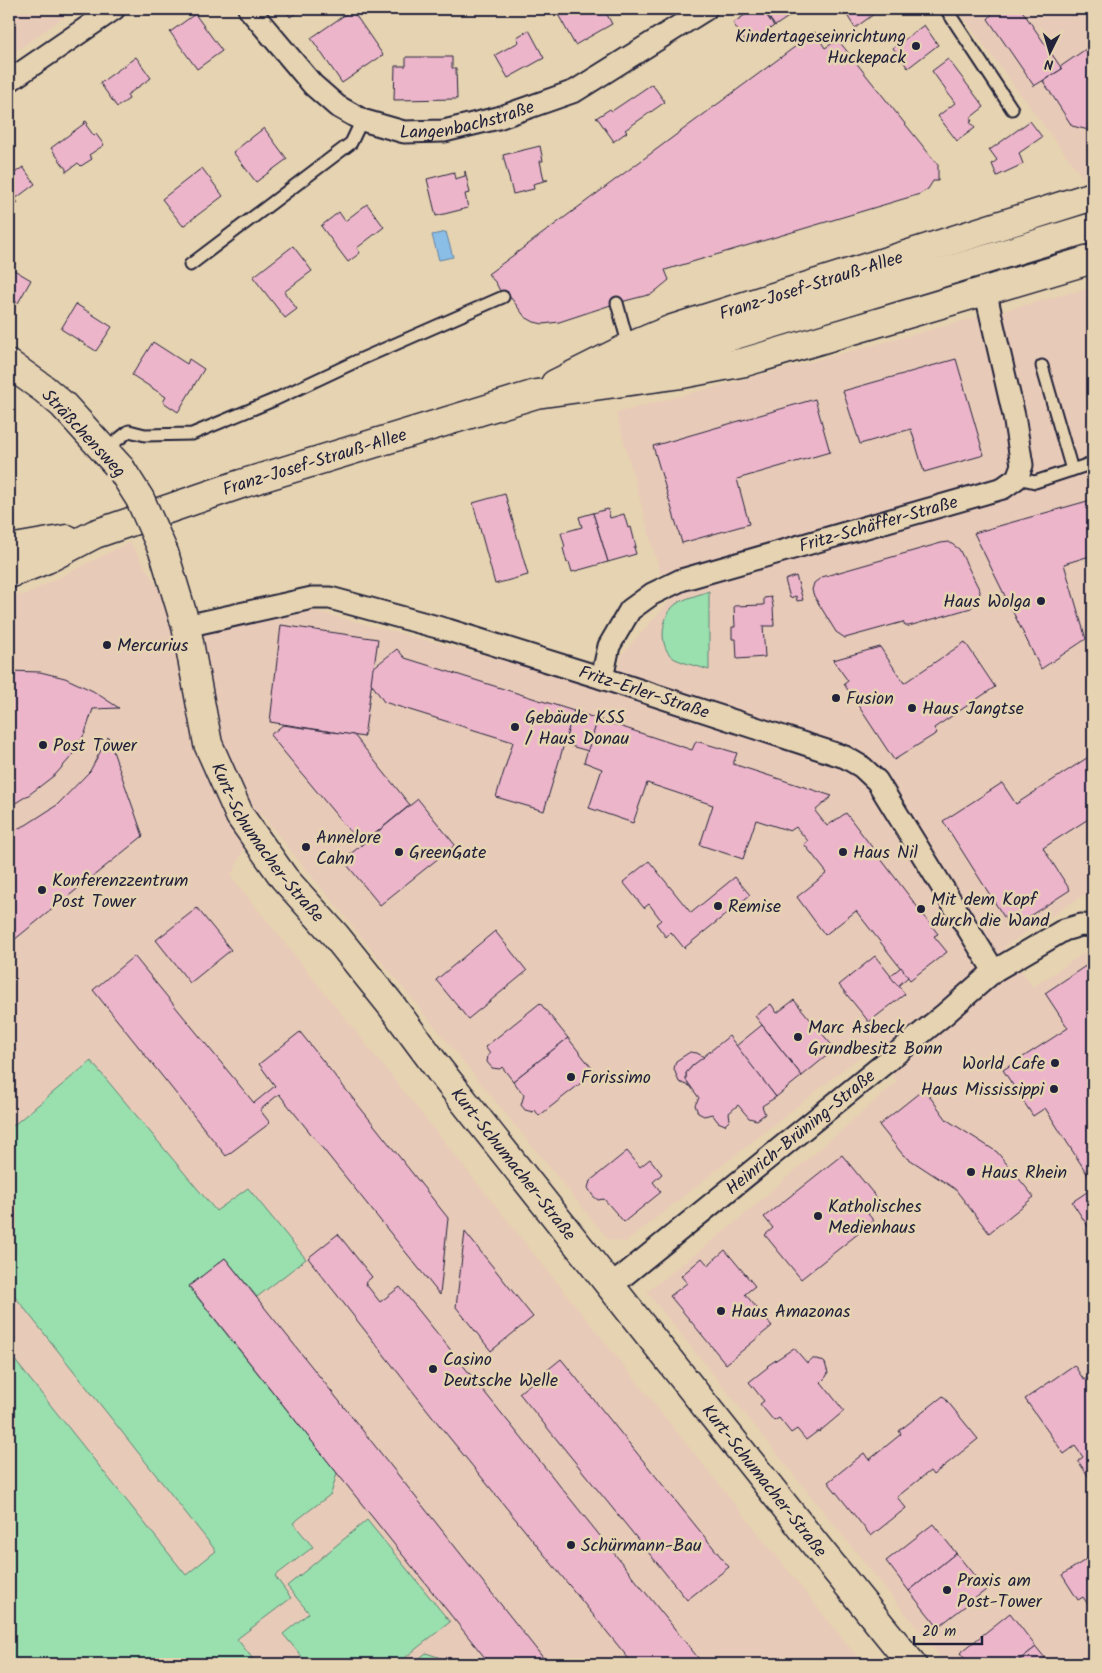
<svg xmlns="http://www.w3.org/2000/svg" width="1102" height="1673" font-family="Kalam,sans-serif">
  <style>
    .built { fill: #e8cab8 }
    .green { fill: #99e0ae; stroke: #5e8174 }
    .water { fill: #8abee7; stroke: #6080a2 }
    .building { fill: #ecb5ca; stroke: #22223b }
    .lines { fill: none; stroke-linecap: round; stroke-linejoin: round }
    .service-casing { stroke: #22223b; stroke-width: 15 }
    .minor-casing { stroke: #22223b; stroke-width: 25 }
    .tertiary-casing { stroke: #22223b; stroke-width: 31 }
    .secondary-casing { stroke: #22223b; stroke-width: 31 }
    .service { stroke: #e6d3b1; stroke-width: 11 }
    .minor { stroke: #e6d3b1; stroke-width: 21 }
    .tertiary { stroke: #e6d3b1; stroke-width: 28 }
    .secondary { stroke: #e6d3b1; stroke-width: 28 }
    .tertiary-bridge-casing { stroke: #22223b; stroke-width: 31; stroke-linecap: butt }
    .tertiary-bridge { stroke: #e6d3b1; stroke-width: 28 }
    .poi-dot { fill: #22223b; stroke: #e6d3b1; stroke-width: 2 }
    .labels { text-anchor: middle; stroke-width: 5; stroke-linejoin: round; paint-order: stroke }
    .poi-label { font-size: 18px; fill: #22223b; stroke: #e6d3b1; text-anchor: start }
    .street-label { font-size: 18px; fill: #22223b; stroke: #e6d3b1 }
  </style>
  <rect width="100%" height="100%" fill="#e6d3b1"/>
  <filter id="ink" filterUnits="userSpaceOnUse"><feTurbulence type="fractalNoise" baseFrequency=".02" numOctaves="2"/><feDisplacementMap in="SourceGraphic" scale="10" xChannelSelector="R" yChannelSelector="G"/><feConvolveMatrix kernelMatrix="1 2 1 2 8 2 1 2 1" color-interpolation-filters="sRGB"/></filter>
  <g filter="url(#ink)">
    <g class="built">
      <path d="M9,9H75L9,56Z"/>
      <path d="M957,9H1093V175L1083,178Z"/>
      <path d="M1093,287V889L1004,947L1033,987L1093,947V1664H946L647,1292L726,1230L897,1082L872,1047L626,1242L608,1239L261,814L231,876L863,1664H257L237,1639L290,1598L275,1577L313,1547L293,1523L186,1576L9,1353V597L26,594L130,542L161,593L177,636L303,608L612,688L622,654L671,600L659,569L616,413Z"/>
    </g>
    <g class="green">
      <path d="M709,591V670C698,666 685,664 675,659C657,649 661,615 676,604C685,598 699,595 709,591Z"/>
      <path d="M91,1061L216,1211L248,1188L306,1259L257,1297L225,1258L189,1287L337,1473L331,1494L293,1523L313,1547L275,1576L291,1598L237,1639L257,1664H9V1353L186,1575L216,1551L9,1289V1129Z"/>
      <path d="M367,1520L450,1622L397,1664H308L283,1634L309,1613L287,1586Z"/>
      <path d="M426,1653L459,1664H412Z"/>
    </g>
    <path class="water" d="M446,232L453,257L439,260L432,235Z"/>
    <g class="building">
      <path d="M285,9H302L290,17Z"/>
      <path d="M555,9H579L581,12L586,9H604L612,24L575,45Z"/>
      <path d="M754,9H762L774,26L747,44L733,23Z"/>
      <path d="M763,9H800L775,26Z"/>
      <path d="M850,9L858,10L859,9H876L878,11L855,28L845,12Z"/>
      <path d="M989,9H1021L1062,69L1034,86L988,19L992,14Z"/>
      <path d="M352,10L383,55L342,83L311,38Z"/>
      <path d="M195,14L222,51L197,69L170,32Z"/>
      <path d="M924,25L938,45L908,68L893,48Z"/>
      <path d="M529,30L544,58L508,78L495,55L519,42L517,37Z"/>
      <path d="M815,32L825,48L838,40L938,165V181H933L928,189L920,194L665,270L669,280L652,294L617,303L559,322L543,324L534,322L525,317L511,298L504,299L496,283L488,274Z"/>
      <path d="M1093,44V131L1072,126L1043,81L1062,69L1060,67Z"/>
      <path d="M136,57L151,78L127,95L129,99L117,107L100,83Z"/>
      <path d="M406,57H452V68H456L457,99L394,100L395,66H406Z"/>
      <path d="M948,59L984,107L970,118L972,121L970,122L975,128L957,141L938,116L955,103L932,71Z"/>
      <path d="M652,84L665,102L625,130L627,132L613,142V140L598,119L596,118L610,109L612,111Z"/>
      <path d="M86,121L88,124L86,125L94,136L96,134L104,145L89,155L92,159L81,166L78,163L66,172V169L51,148L85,123L84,122Z"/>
      <path d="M1030,121L1042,137L1019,153L1023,164L997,176L992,164L997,160L989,149H991Z"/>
      <path d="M264,128L287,159L256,182L233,152Z"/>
      <path d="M540,146L543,161H540L544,180H548L533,184L534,189L513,194L503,155Z"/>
      <path d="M23,167L35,184L15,199L18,203L9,209V177Z"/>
      <path d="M202,168L223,196L183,226L162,199Z"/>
      <path d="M465,171L470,193L465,194L468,208L436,216L427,179L454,172L455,179L465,176Z"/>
      <path d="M367,204L384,227L357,248L360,253L348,262L321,226L339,212L345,221Z"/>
      <path d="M293,246L312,271L284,292L297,309L285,318L253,277Z"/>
      <path d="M9,267L31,280L18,303L9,298Z"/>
      <path d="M1093,300V331L1088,311L1089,305Z"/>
      <path d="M76,304L112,327L96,351L61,329Z"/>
      <path d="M153,342L187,364L189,359L204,369L178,412L163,402L166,397L132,375Z"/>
      <path d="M956,359L984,455L924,472L911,429L860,444L843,391Z"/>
      <path d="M815,399L830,452L737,479L749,524L682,543L653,446Z"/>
      <path d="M505,494L528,575L495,584L473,503Z"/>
      <path d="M1091,500L1093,507V555L1064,564L1086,639L1041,669L974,533Z"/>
      <path d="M608,509L610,518L624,514L628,528L631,527L636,547H634L636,554L608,562L593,513Z"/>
      <path d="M593,513L608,562L572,572L569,562L567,563L563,548L565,547L561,533L582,527L579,517Z"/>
      <path d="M949,542L959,549L980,591L979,600L971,608L909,626H905L903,622L845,638L836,632L814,596L812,590L814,583L822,577L941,543Z"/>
      <path d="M796,576L803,600L797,601L796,596L790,598L785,580Z"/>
      <path d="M771,597L773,606L774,626H763L765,657L737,659L736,639H732V627H735L734,606L764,605V598Z"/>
      <path d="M281,625L378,639L364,737L270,722Z"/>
      <path d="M965,642L995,687L934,728L937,733L894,760L844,684L848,681L833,660L880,647L904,683Z"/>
      <path d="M397,649L405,658L574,711L544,811L496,797L513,742L384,702L371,683L373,668Z"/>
      <path d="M9,671L40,672L65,678L93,691L119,708L93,709L85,733L71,757L56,774L30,794L9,807Z"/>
      <path d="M574,711L598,719L588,751L564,744Z"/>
      <path d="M598,719L692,750L696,741L737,753L733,764L832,796L815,811L827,826L846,813L938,934L934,936L947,952L910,980L856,911L825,935L797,897L827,873L804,844L808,841L796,827L790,831L756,820L743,859L700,845L713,805L647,783L633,823L589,808L602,769L584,762Z"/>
      <path d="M283,725L354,735L410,805L361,845L270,735Z"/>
      <path d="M108,737L143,836L9,944V832L26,825L57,805L90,771Z"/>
      <path d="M1093,754V816L1043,848L1070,890L1011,928L943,821L1002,783L1016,804Z"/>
      <path d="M418,799L455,845L380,905L343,860Z"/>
      <path d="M649,861L691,913L735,877L750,895L684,948L671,932L666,937L656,924L661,920L649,904L644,908L623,882Z"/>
      <path d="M197,908L231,950L190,983L156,940Z"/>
      <path d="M495,931L527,971L468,1019L436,980Z"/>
      <path d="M134,956L254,1103L275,1086L259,1064L300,1032L448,1218L440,1295L279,1094L260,1110L270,1123L226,1156L93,990Z"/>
      <path d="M875,956L905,994L869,1022L839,985Z"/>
      <path d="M1090,963L1093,968V1183L1045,1108L1033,1116L1003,1070L1068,1028L1045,993Z"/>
      <path d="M901,967L908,977L898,986L890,976Z"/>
      <path d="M794,1000L835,1049L802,1076L755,1016L771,1004L777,1013Z"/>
      <path d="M540,1003L568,1038L513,1081L502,1067L500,1069L492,1068L487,1062L488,1055L490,1054L485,1047Z"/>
      <path d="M762,1025L802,1076L776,1097L736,1046Z"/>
      <path d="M729,1036L776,1097L762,1106L765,1114L757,1120L749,1118L738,1105L729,1113L730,1120L725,1125L718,1122L712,1114L704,1116L698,1113L695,1105L699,1098L686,1080V1073L693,1065Z"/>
      <path d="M568,1038L595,1072L539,1116L535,1110L533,1112L525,1110L521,1105L524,1095L513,1081Z"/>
      <path d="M690,1052L697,1053L704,1057L693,1065L686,1073V1080L690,1086L679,1082L674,1069L676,1061Z"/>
      <path d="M924,1089L947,1120L997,1152L1034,1197L989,1233L955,1189L903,1155L879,1125Z"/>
      <path d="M627,1151L640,1167L650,1159L662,1174L653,1182L661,1192L624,1222L604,1199L598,1200L593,1196L588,1188L590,1181Z"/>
      <path d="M842,1155L881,1203L868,1214L874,1221L801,1279L765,1235L773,1228L764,1217Z"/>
      <path d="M1093,1188V1234L1072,1202Z"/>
      <path d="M465,1232L533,1317L491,1351L456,1307Z"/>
      <path d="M338,1234L372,1277L365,1283L380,1302L400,1287L703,1664H633L440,1426L308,1258Z"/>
      <path d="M725,1250L755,1286L745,1294L772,1326L726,1364L670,1296L687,1283L681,1276L702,1258L708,1265Z"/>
      <path d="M225,1258L391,1466L548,1664H490L337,1473L189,1286Z"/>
      <path d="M794,1348L807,1363L812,1359H816L821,1360L825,1363L828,1373L826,1377L821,1382L844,1411L819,1432L818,1431L806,1440L797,1429L791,1433L779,1418L774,1421L760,1404L764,1401L749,1382L768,1367L767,1366Z"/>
      <path d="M561,1359L729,1567L687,1600L519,1393Z"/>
      <path d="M1074,1365L1084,1380L1093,1373V1483L1078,1461L1083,1457L1075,1446L1064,1454L1025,1399Z"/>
      <path d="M943,1396L978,1439L933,1475L930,1471L897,1497L906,1508L871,1536L828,1482L864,1453L869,1460L901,1434L899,1431Z"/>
      <path d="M933,1524L956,1553L909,1591L886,1561Z"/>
      <path d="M956,1553L986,1590L938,1627L909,1591Z"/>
      <path d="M1093,1555V1607L1091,1609L1083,1597L1078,1600L1062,1575Z"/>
      <path d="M1010,1613L1036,1647L1014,1664H969L960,1653Z"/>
      <path d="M1036,1647L1050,1664H1014Z"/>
    </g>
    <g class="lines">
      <defs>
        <g id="service">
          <path d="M946,9L1012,109"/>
          <path d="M190,265L351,143L362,120"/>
          <path d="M617,303L629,347"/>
          <path d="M1042,366L1072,470"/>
          <path d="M105,450L129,431L145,435L192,434L274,400L359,360L503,297"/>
          <path d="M1017,478L1035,482L1093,463"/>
        </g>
        <g id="minor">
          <path id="s1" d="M249,9L313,85L337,106L362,120L404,132L444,131L498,118L575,91L706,9"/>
          <path d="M9,81L114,9"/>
          <path id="s2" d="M186,626L312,598H330L448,630L602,678L845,757L862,767L877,781L994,971"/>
          <path id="s3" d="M602,678L609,646L630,610L652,594L681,580L1003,488L1017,478L1022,465L1014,416L985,290"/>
          <path id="s4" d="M611,1286L945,1014L994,971L1064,930L1081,925L1093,926"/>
        </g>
        <g id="tertiary">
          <path d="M9,364L44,389L63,405L121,469"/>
          <path d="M595,377L1093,227"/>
          <path id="s5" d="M164,553L186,626L208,744L240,816L284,878L335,935L391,1005L440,1071L818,1548L912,1664"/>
        </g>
        <g id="secondary">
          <path id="s6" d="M555,384L629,347L672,329L1093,196"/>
          <path d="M9,549L67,539"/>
          <path id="s7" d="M9,574L47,559L95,534L241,484L536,394L682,374L745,362L1093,259"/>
        </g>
      </defs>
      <use href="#service" class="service-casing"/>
      <use href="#minor" class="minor-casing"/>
      <use href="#tertiary" class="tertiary-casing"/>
      <use href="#secondary" class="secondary-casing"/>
      <use href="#service" class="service"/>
      <use href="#minor" class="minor"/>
      <use href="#tertiary" class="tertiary"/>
      <use href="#secondary" class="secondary"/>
      <defs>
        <path id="tertiary-bridge" d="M121,469L140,499L164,553"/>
      </defs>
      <use href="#tertiary-bridge" class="tertiary-bridge-casing"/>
      <use href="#tertiary-bridge" class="tertiary-bridge"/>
    </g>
  </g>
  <g class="poi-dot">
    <circle cx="916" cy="46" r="5"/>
    <circle cx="1041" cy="601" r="5"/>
    <circle cx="107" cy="645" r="5"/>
    <circle cx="836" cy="698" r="5"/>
    <circle cx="912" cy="708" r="5"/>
    <circle cx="515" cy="727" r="5"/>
    <circle cx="43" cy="745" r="5"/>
    <circle cx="306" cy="847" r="5"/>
    <circle cx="399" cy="852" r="5"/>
    <circle cx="843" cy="852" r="5"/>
    <circle cx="42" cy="890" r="5"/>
    <circle cx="718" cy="906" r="5"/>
    <circle cx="921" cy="909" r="5"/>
    <circle cx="798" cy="1037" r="5"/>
    <circle cx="1055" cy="1063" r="5"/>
    <circle cx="571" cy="1077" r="5"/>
    <circle cx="1054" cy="1089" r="5"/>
    <circle cx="971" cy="1172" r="5"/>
    <circle cx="818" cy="1216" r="5"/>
    <circle cx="721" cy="1311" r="5"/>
    <circle cx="433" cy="1369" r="5"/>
    <circle cx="571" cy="1545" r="5"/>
    <circle cx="947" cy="1590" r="5"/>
  </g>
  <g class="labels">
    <g class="poi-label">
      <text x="906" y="42" text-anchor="end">Kindertageseinrichtung<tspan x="906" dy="21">Huckepack</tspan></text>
      <text x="1031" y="607" text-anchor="end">Haus Wolga</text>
      <text x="117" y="651">Mercurius</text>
      <text x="846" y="704">Fusion</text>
      <text x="922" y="714">Haus Jangtse</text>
      <text x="525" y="723">Gebäude KSS<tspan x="525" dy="21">/ Haus Donau</tspan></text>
      <text x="53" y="751">Post Tower</text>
      <text x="316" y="843">Annelore<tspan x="316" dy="21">Cahn</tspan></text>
      <text x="409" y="858">GreenGate</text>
      <text x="853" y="858">Haus Nil</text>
      <text x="52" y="886">Konferenzzentrum<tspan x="52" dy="21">Post Tower</tspan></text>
      <text x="931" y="905">Mit dem Kopf<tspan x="931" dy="21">durch die Wand</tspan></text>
      <text x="728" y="912">Remise</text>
      <text x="808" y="1033">Marc Asbeck<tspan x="808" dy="21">Grundbesitz Bonn</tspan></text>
      <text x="1045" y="1069" text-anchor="end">World Cafe</text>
      <text x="581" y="1083">Forissimo</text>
      <text x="1044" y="1095" text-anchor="end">Haus Mississippi</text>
      <text x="981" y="1178">Haus Rhein</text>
      <text x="828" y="1212">Katholisches<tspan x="828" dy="21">Medienhaus</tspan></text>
      <text x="731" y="1317">Haus Amazonas</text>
      <text x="443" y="1365">Casino<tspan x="443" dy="21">Deutsche Welle</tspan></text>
      <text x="581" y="1551">Schürmann-Bau</text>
      <text x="957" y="1586">Praxis am<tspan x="957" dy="21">Post-Tower</tspan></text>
    </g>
    <g class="street-label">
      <text dy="6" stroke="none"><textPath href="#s1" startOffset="268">Langenbachstraße</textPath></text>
      <text dy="6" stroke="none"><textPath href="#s6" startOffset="275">Franz-Josef-Strauß-Allee</textPath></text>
      <text transform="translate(84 433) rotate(47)" y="6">Sträßchensweg</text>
      <text dy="6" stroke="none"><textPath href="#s7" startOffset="326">Franz-Josef-Strauß-Allee</textPath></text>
      <text dy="6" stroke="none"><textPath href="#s3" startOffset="339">Fritz-Schäffer-Straße</textPath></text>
      <text dy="6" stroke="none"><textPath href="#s2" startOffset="475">Fritz-Erler-Straße</textPath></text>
      <text dy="6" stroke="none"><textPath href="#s5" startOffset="312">Kurt-Schumacher-Straße</textPath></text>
      <text dy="6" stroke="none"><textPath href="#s4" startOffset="244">Heinrich-Brüning-Straße</textPath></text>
      <text dy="6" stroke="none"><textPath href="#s5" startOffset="718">Kurt-Schumacher-Straße</textPath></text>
      <text dy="6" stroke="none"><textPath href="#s5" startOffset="1122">Kurt-Schumacher-Straße</textPath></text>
    </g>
  </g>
  <rect width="1102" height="1673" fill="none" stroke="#e6d3b1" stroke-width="30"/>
  <rect x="15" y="15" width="1072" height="1643" fill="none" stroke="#22223b" stroke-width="2" filter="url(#ink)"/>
  <g transform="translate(1050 52) rotate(185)" stroke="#e6d3b1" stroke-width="4" paint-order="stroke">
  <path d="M0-4L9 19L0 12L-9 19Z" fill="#22223b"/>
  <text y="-8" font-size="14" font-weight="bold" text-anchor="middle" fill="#22223b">N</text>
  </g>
  <path d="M914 1636v8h68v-8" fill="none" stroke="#22223b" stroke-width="2.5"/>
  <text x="922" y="1636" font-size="15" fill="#22223b" stroke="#e6d3b1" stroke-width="4" paint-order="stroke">20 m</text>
</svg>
